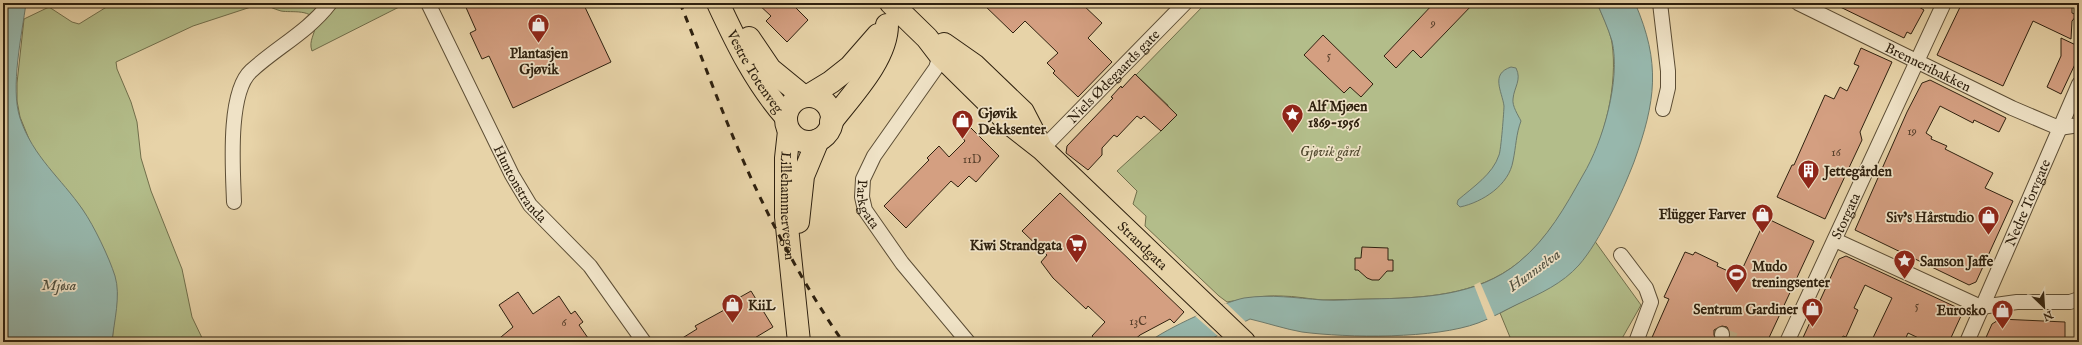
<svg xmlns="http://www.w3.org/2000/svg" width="2082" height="345" font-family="'IM FELL English',serif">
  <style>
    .green { fill: #b3bd8a; stroke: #716f4c }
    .water { fill: #97b7ac; stroke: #6d7b6d }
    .pier { fill: #e7d3a8 }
    .building { fill: #d49f81; stroke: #2f210f }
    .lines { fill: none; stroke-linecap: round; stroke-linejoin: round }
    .street-tunnel { stroke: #c2af89; stroke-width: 14; stroke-dasharray: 14 7; stroke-linecap: butt }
    .street-casing { stroke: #5d4e35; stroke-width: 16 }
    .primary-casing { stroke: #2f210f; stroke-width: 24 }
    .highway-casing { stroke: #2f210f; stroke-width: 24 }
    .street { stroke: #efe2c6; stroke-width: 14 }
    .primary { stroke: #e7d3a8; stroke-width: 22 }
    .highway { stroke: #e7d3a8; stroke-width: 22 }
    .rail { stroke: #2f210f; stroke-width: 3; stroke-dasharray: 7 7; stroke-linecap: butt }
    .labels { text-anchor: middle; stroke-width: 3.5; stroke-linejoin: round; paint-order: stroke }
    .number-label { font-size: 12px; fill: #58402c }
    .poi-label { font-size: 14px; font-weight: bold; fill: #2f210f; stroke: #efe2c6; text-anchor: start }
    .street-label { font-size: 14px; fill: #2f210f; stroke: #efe2c6 }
    .park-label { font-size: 14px; font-style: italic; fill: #50482e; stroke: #efe2c6 }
    .water-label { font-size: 15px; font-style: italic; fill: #4e4e3e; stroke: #efe2c6 }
  </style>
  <rect width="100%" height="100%" fill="#e7d3a8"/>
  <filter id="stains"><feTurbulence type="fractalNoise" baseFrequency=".005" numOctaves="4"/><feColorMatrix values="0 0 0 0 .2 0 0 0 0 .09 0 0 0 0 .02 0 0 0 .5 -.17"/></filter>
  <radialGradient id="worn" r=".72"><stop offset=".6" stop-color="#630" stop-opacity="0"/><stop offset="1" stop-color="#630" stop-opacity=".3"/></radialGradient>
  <g class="green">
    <path d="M113,3H407L312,51C308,40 316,34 315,24C314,8 291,13 281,11C273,9 268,5 260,4L193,26L116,62L117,69L131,102L137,122L141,158L151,191L182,269L192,317L204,342H112L117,293L82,209L41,160L31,144L20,117L17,101V83L24,19L49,7L72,22L79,24Z"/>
    <path d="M1206,3H1597C1602,15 1610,30 1612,43C1618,84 1605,138 1585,174C1566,206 1548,239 1518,263C1476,296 1423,298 1372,299C1356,299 1339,300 1323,300C1309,299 1295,296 1281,296C1263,295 1245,299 1227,302L1219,296L1145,226L1146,216L1133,204L1137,191L1117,171L1161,131L1168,105L1136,75Z"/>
    <path d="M1594,240L1641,305L1620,342H1512L1500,313L1527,299Z"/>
  </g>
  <g class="water">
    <path d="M3,3H26C22,34 10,88 20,118C33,157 61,178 83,210C94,226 109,257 115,276C121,296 114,321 112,342H3Z"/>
    <path d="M1597,3H1635C1661,63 1656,101 1634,162C1622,193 1600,241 1579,265C1562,284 1541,293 1518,304C1505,310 1492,318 1478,323C1435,339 1348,338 1302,332C1285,329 1267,323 1250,319L1205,342H1149C1165,329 1224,302 1244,298C1271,294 1296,298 1322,300C1338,301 1354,299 1370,299C1421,298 1477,297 1519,262C1548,238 1565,207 1583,175C1603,142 1621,79 1612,41C1608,28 1602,15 1597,3Z"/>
    <path d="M1511,67L1516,68C1522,80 1514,87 1513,99C1512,106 1518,115 1521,121C1516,134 1516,147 1513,161C1509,185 1483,202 1460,207L1457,204L1458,200C1473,187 1493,174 1499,155C1501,151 1504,110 1504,106C1502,91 1490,74 1511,67Z"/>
  </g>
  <g class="pier">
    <path d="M1480,282L1495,317L1488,321L1474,285Z"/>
    <path d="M1226,303L1247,323L1219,337L1195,316Z"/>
  </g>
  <g class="building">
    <path d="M464,3H583L611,62L513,108L489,56L482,59L470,33L476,30Z"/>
    <path d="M757,3H791L808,20L787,42L766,21L771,16Z"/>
    <path d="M982,3H1081L1102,23L1088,38L1112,62L1078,97L1053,73L1055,71L1047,63L1058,53L1025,21L1013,33Z"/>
    <path d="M1434,3H1474L1421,58L1413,50L1396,68L1384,56Z"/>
    <path d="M1832,3H1921L1919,7L1924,10L1911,34L1907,32L1904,38Z"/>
    <path d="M1962,3H2072V13L2077,15L2072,21L2071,39L2033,21L2003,86L1937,55Z"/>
    <path d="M1323,35L1373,84L1361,97L1350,87L1344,93L1304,55Z"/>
    <path d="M2061,38L2078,46L2077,60L2061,94L2047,87L2061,56Z"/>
    <path d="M1861,48L1892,62L1860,132L1862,140L1825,219L1777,197L1792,165H1794L1825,95L1834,99L1840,87L1847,91L1859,66L1854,64Z"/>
    <path d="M1135,74L1177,115L1161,131L1144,116L1141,119L1137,116L1117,137L1114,135L1102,148V155L1088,170L1066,153L1067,146L1113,98L1111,97L1121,86L1122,88Z"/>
    <path d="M1930,80L2006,118L1999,132L1974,120L1973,123L1940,106L1926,133L1932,137L1931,139L1947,146L1945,149L1993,173L1985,188L2013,201L1976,282L1969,285L1855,230L1907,112L1922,83Z"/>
    <path d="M971,128L999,156L976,182L969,176L958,187L951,181L906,228L884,206L929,160L927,158L939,146L949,157L965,141L962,137Z"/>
    <path d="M1060,193L1184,312L1174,323L1170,319L1140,335L1132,342H1098L1092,336L1105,322L1088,306L1086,309L1053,278L1041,262L1047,255L1022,231Z"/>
    <path d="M1766,218L1814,241L1767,342H1727L1730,334L1727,327L1722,326L1714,330V335L1717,342H1650L1669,299L1664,297L1685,252L1693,255L1695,252L1718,263L1717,266L1739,276Z"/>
    <path d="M1362,247L1388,248V260H1393V271H1387L1379,280H1372L1367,278L1358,270H1355V258H1361Z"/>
    <path d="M1846,256L1958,308L1961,316L1949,342H1927L1908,333L1904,342H1871L1892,298L1865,285L1854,308L1858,310L1846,337L1843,336L1840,342H1801L1839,259Z"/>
    <path d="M751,291L773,327L748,342H676L697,329L695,326L737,303L735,300Z"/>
    <path d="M518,292L533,314L559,296L571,314L575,311L583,322L579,325L588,338L581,342H495L513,327L499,305Z"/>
    <path d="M2000,319L2065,322V342H1984L1992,324Z"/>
  </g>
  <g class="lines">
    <path class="street-tunnel" d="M1722,335L1740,342"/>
    <defs>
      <g id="street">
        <path id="s1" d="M428,3L512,175L530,205L590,266L644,342"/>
        <path d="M1660,3L1668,71V88L1663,109"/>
        <path id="s2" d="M1798,3L2012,108L2059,128L2079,125"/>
        <path id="s3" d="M940,55L936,68L874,156L863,179L862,197L865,210L902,263L968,342"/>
        <path id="s4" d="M1042,149L1185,3"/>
        <path d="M234,202C233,171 227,93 251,71C277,47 308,32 330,3"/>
        <path d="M1835,240L1981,307L2017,302H2070L2079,299"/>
        <path d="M1621,255L1646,288L1651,302L1636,342"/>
        <path d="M1722,334V335"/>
        <path id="s5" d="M1787,342L1944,3"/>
        <path id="s6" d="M1967,342L2079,84"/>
      </g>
      <g id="primary">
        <path id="s7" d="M718,3C737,44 756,83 786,117"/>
        <path id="s8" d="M891,3L927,38L940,55L1010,124L1042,149L1244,342"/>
        <path d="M749,38L770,69L803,96"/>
        <path d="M944,44L974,65L1023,112L1039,143"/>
      </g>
      <g id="highway">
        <path d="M808,96L831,82L850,67L878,35"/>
        <circle cx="809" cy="119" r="23"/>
        <path d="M831,122C851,96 887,59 887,25"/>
        <path id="s9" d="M789,131L786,158V217L799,342"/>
        <path d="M798,222L803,176L818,140"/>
      </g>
    </defs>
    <use href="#street" class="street-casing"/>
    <use href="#primary" class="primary-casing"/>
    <use href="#highway" class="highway-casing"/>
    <use href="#street" class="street"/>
    <use href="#primary" class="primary"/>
    <use href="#highway" class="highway"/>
    <path class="rail" d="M680,3C702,57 722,113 746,167C773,227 805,287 843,342"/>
  </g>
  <defs>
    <symbol id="shop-pin" viewBox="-11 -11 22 30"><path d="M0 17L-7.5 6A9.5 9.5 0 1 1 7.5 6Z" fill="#8f2418" stroke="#efe2c6"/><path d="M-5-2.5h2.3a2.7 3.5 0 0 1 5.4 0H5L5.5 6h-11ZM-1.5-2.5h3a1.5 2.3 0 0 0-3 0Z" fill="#fff"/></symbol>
    <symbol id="sight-pin" viewBox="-11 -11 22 30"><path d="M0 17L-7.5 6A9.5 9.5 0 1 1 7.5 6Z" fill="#8f2418" stroke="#efe2c6"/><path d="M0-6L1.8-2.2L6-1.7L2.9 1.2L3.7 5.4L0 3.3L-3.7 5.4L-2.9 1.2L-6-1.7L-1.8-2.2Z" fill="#fff"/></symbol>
    <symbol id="building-pin" viewBox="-11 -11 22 30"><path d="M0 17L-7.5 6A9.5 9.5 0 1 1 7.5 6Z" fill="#8f2418" stroke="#efe2c6"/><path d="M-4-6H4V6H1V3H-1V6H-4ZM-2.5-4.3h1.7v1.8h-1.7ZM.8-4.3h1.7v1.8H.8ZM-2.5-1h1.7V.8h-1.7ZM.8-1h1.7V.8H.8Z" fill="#fff"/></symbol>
    <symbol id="supermarket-pin" viewBox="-11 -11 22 30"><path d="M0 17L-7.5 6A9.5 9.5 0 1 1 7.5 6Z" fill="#8f2418" stroke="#efe2c6"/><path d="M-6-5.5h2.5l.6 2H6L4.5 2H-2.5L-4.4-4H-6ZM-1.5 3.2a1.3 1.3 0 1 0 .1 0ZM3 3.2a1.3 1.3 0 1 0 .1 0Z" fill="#fff"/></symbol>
    <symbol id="stadium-pin" viewBox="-11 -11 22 30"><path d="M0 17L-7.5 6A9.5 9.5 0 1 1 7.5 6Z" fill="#8f2418" stroke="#efe2c6"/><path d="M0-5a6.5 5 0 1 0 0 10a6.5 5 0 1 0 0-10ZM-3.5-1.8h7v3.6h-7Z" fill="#fff"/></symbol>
  </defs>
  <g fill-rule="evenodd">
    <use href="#shop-pin" x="526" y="12" width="25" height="34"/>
    <use href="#sight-pin" x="1280" y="102" width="25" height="34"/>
    <use href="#shop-pin" x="950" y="108" width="25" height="34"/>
    <use href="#building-pin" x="1796" y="158" width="25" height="34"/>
    <use href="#shop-pin" x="1750" y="202" width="25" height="34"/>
    <use href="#shop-pin" x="1976" y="204" width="25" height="34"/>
    <use href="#supermarket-pin" x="1064" y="232" width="25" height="34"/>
    <use href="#sight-pin" x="1892" y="248" width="25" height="34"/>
    <use href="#stadium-pin" x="1724" y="262" width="25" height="34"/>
    <use href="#shop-pin" x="720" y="292" width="25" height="34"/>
    <use href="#shop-pin" x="1800" y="296" width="25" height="34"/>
    <use href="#shop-pin" x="1990" y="298" width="25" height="34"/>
  </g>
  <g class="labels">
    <g class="number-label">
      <text x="1433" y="27">9</text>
      <text x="1329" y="59">5</text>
      <text x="1912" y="135">19</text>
      <text x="1836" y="156">16</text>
      <text x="972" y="163">11D</text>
      <text x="1917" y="309">5</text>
      <text x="1138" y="325">13C</text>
      <text x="564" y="326">6</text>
    </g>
    <g class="poi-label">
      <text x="539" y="58" text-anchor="middle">Plantasjen<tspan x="539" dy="16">Gjøvik</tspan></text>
      <text x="1308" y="111">Alf Mjøen<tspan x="1308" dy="16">1869-1956</tspan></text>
      <text x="978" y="118">Gjøvik<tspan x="978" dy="16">Dekksenter</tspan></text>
      <text x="1824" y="176">Jettegården</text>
      <text x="1746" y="219" text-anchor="end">Flügger Farver</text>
      <text x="1974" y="222" text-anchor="end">Siv's Hårstudio</text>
      <text x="1062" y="250" text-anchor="end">Kiwi Strandgata</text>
      <text x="1920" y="266">Samson Jaffe</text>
      <text x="1752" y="271">Mudo<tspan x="1752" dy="16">treningsenter</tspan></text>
      <text x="748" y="310">KiiL</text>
      <text x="1798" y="314" text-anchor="end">Sentrum Gardiner</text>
      <text x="1986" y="315" text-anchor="end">Eurosko</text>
    </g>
    <g class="street-label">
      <text dy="5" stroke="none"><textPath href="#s2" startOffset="145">Brenneribakken</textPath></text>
      <text dy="5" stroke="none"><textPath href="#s7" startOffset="78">Vestre Totenveg</textPath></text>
      <text dy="5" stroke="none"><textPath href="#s4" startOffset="102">Niels Ødegaards gate</textPath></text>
      <text dy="5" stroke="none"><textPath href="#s1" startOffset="203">Huntonstranda</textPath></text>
      <text dy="5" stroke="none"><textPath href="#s6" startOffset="152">Nedre Torvgate</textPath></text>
      <text dy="5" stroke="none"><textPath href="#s3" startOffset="173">Parkgata</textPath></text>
      <text dy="5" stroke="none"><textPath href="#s9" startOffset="75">Lillehammervegen</textPath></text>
      <text dy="5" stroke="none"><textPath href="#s5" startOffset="139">Storgata</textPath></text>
      <text dy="5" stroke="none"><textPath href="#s8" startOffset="350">Strandgata</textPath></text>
    </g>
    <g class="park-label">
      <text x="1330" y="156">Gjøvik gård</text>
    </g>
    <g class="water-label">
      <text transform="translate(1534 270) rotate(-36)" y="5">Hunnselva</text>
      <text x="59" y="290">Mjøsa</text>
    </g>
  </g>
  <rect width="2082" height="345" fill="none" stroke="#e7d3a8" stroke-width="16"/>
  <rect x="4" y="4" width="2074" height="337" fill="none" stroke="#2f210f" stroke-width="2"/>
  <rect x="8" y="8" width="2066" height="329" fill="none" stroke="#2f210f"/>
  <g transform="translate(2044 307) rotate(155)" stroke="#efe2c6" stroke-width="3" paint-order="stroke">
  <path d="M0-3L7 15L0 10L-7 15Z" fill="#2f210f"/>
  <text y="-6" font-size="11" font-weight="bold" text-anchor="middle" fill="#2f210f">N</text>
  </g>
  <rect width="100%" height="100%" filter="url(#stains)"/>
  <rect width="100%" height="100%" fill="url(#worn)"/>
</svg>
